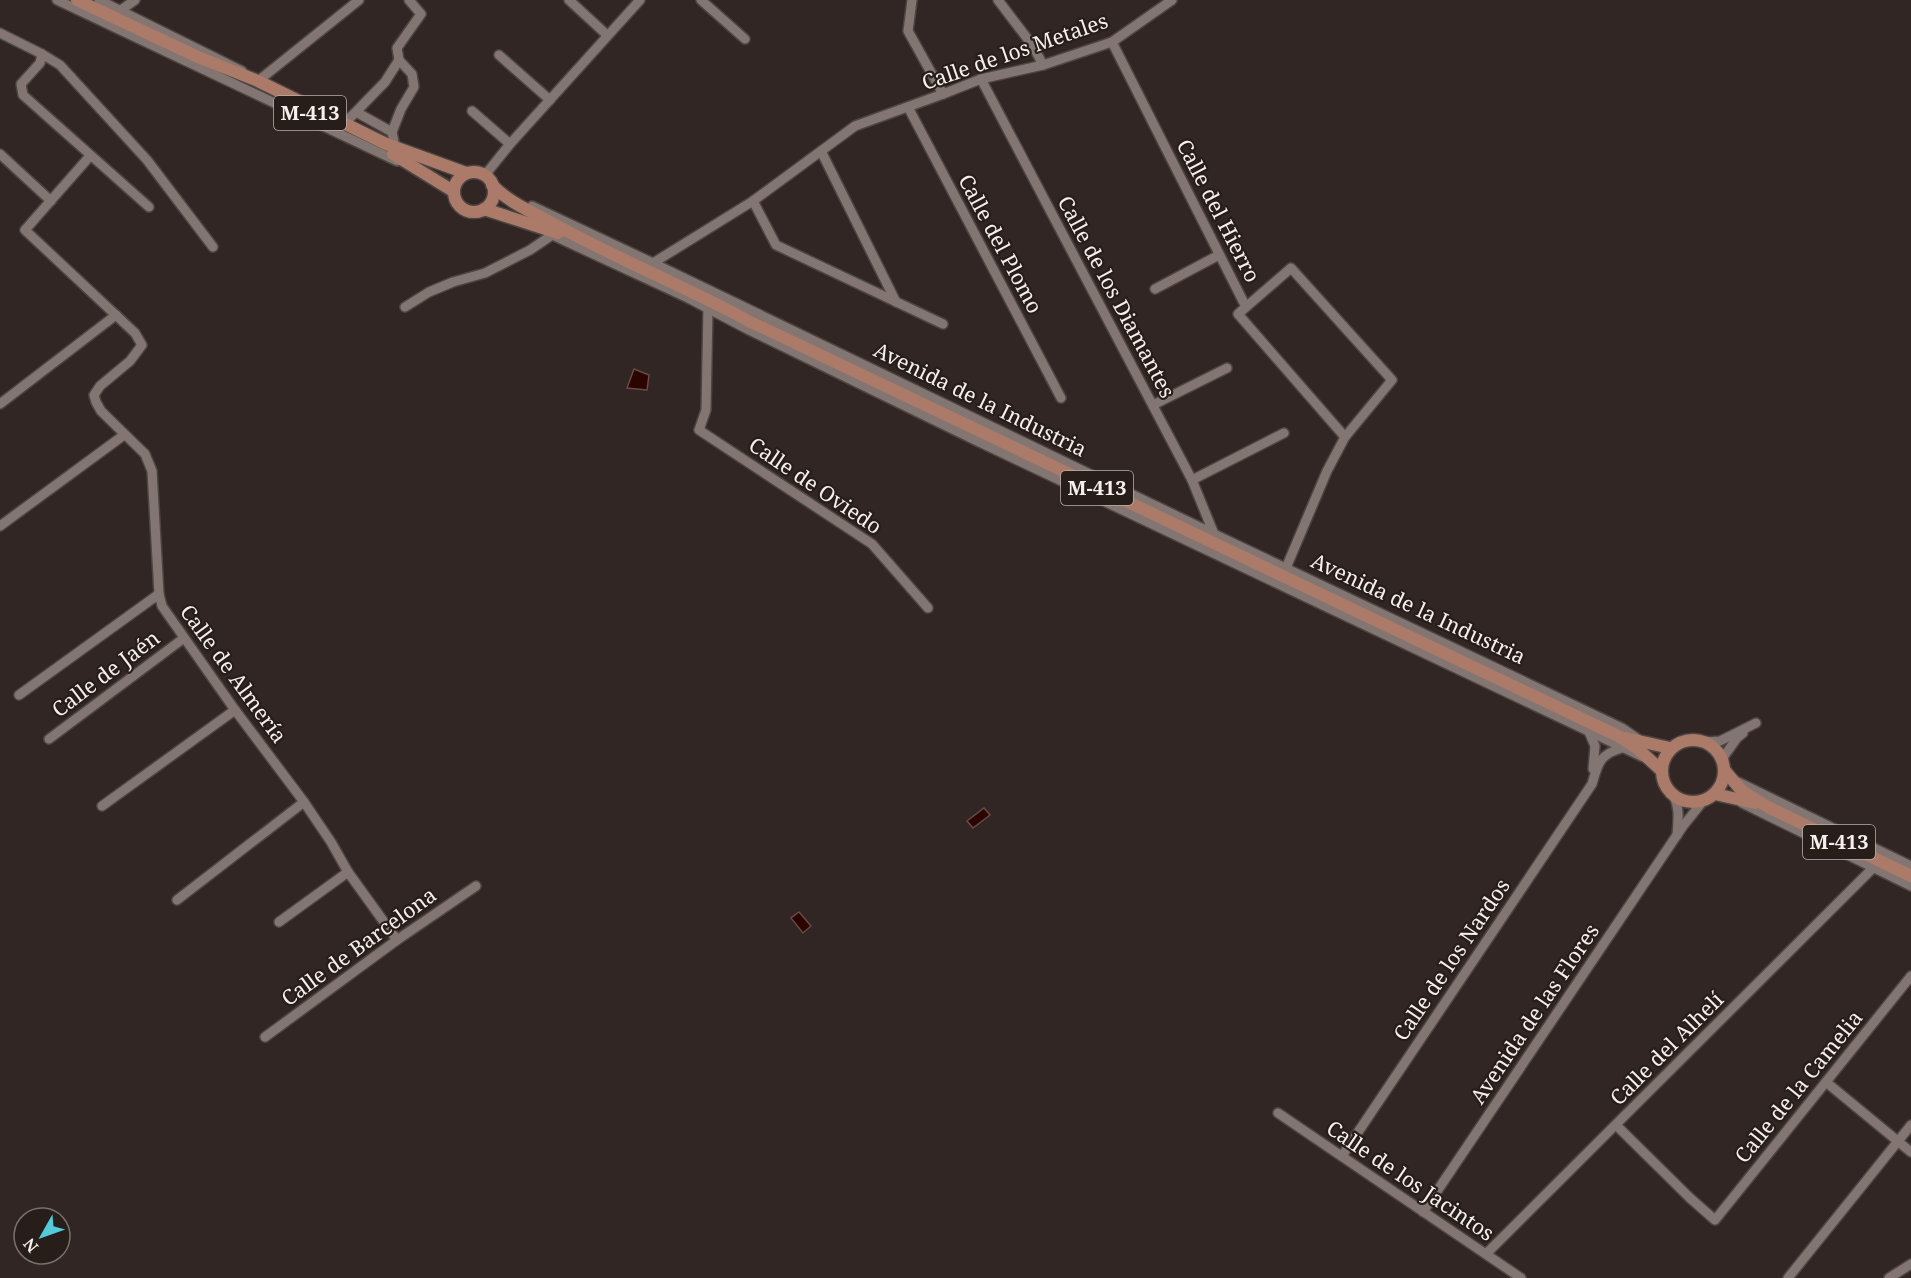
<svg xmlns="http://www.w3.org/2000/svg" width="1911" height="1278" font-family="'Noto Serif',serif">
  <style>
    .water { fill: #2b0400; stroke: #684a47; stroke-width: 1.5 }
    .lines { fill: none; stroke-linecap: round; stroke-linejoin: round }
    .minor-casing { stroke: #4d4542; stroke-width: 12 }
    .major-casing { stroke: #4d4542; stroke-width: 15 }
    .minor { stroke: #837672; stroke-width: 9 }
    .major { stroke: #ab7a69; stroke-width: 12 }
    .labels { text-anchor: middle; stroke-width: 4.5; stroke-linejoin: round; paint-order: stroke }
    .shield { fill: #271d19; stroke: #b8b0ad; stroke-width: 1.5 }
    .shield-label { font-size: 20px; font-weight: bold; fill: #f6efed }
    .street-label { font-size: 21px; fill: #f6efed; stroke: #271d19 }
  </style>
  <rect width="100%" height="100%" fill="#312623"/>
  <g class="water">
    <path d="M634,369L649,375L647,390L627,388Z"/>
    <path d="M984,808L990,815L973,828L967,821Z"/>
    <path d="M799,912L811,926L803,933L791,918Z"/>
  </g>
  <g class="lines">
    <defs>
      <g id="minor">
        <path d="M57,0L397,161"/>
        <path d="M99,0L242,71"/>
        <path d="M569,0L607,35"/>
        <path d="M701,0L745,39"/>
        <path d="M912,0L908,31L943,94"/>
        <path d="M998,0L1033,46L1043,65"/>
        <path d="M121,10L135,0"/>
        <path d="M0,33L42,54L60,65L147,160L213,247"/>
        <path d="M1112,42L1246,307L1238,314L1345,437"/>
        <path d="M42,54L40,63L21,84L23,95L149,207"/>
        <path d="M499,55L550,100"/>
        <path d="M254,78L258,81L359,0"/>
        <path d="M981,79L1192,480L1214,534"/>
        <path d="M908,107L1061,398"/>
        <path d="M472,111L510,144"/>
        <path d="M356,112L392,132"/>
        <path d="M345,123L385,82L399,60L397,48L421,14L409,0"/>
        <path d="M395,147L392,132L401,109L414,87L412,74L399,60"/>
        <path d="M821,151L896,302"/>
        <path d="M0,154L51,201"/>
        <path d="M90,156L25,230L135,333L142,345L130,361L100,386L94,395L96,402L101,411L145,454L152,471L159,594L162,606L235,710L304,802L331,842L348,872L397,940"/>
        <path d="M485,175L510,144L640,0"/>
        <path d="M753,201L776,245L943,324"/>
        <path d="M532,206L653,263L1214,534L1622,728L1638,739"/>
        <path d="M548,233L688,298L747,329L975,440L1643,757"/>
        <path d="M653,263L753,201L855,126L943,94L981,79L1043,65L1112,42L1172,0"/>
        <path d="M1155,289L1219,255"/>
        <path d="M405,307L429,292L453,282L485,273L530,250L552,235"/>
        <path d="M1246,307L1291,268L1392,380L1345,437L1327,471L1286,568"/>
        <path d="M708,309L706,410L699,430L872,544L928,608"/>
        <path d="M0,404L116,315"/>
        <path d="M1153,405L1227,368"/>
        <path d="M1192,480L1284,433"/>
        <path d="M0,526L124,435"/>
        <path d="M19,695L159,594"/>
        <path d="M1589,732L1595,746L1593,769"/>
        <path d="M49,739L184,638"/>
        <path d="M1705,742L1720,741L1756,723"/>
        <path d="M1722,759L1737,738L1743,733"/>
        <path d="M1738,782L1911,866"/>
        <path d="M1674,796C1680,809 1678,821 1677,835"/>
        <path d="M1742,803L1911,886"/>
        <path d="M102,806L235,710"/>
        <path d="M177,900L304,802"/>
        <path d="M279,922L348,872"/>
        <path d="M265,1037L397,940L476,886"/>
        <path d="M1826,1082L1911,1152"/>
        <path d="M1278,1113L1521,1278"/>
        <path d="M1617,1126L1690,1198L1715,1220L1911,976"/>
        <path d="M1342,1156L1592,784C1598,763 1600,754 1622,748"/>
        <path d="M1423,1212L1683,826L1704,800"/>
        <path d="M1486,1254L1873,868"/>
        <path d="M1788,1278L1911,1125"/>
        <path d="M1889,1278L1911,1264"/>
      </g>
      <g id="major">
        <path d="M77,0L198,57L258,81L386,144L466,173"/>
        <path d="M393,154L453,191"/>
        <circle cx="474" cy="192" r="20"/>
        <path d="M492,185C510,203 528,210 550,222C615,258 684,286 749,321L1618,736L1638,749L1661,770"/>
        <path d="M484,209L558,233"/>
        <path d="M1625,738L1670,748"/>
        <circle cx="1693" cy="771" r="31"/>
        <path d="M1725,771L1742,791L1768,807L1911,876"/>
        <path d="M1715,794L1755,803"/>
      </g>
    </defs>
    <use href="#minor" class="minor-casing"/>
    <use href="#major" class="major-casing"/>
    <use href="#minor" class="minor"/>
    <use href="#major" class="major"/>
  </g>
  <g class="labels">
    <g class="shield">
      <rect x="274" y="96" width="72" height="34" rx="4.5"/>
      <rect x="1061" y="471" width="72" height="34" rx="4.5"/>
      <rect x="1803" y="825" width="72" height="34" rx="4.5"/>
    </g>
    <g class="shield-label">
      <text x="310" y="120">M-413</text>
      <text x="1097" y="495">M-413</text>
      <text x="1839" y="849">M-413</text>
    </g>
    <g class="street-label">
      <text transform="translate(1015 52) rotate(-19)" y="7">Calle de los Metales</text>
      <text transform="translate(1218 211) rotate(63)" y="7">Calle del Hierro</text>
      <text transform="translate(1000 244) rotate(62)" y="7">Calle del Plomo</text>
      <text transform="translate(1116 297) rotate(62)" y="7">Calle de los Diamantes</text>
      <text transform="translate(980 400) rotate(26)" y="7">Avenida de la Industria</text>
      <text transform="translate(815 486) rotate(34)" y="7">Calle de Oviedo</text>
      <text transform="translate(1418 609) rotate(25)" y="7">Avenida de la Industria</text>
      <text transform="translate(106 674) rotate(-37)" y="7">Calle de Jaén</text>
      <text transform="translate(233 674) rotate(54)" y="7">Calle de Almería</text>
      <text transform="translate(359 947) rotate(-36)" y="7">Calle de Barcelona</text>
      <text transform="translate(1452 960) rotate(-56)" y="7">Calle de los Nardos</text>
      <text transform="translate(1535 1014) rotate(-56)" y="7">Avenida de las Flores</text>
      <text transform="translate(1667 1049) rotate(-45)" y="7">Calle del Alhelí</text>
      <text transform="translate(1799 1087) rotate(-51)" y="7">Calle de la Camelia</text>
      <text transform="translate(1410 1181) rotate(34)" y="7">Calle de los Jacintos</text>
    </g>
  </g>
  <g transform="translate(42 1236) rotate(230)"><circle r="28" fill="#271d19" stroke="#7a716e" stroke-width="1.5"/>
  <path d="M0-4.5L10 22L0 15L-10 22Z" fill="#53cbdb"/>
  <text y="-9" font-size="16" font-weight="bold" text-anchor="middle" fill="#f6efed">N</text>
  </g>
</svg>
